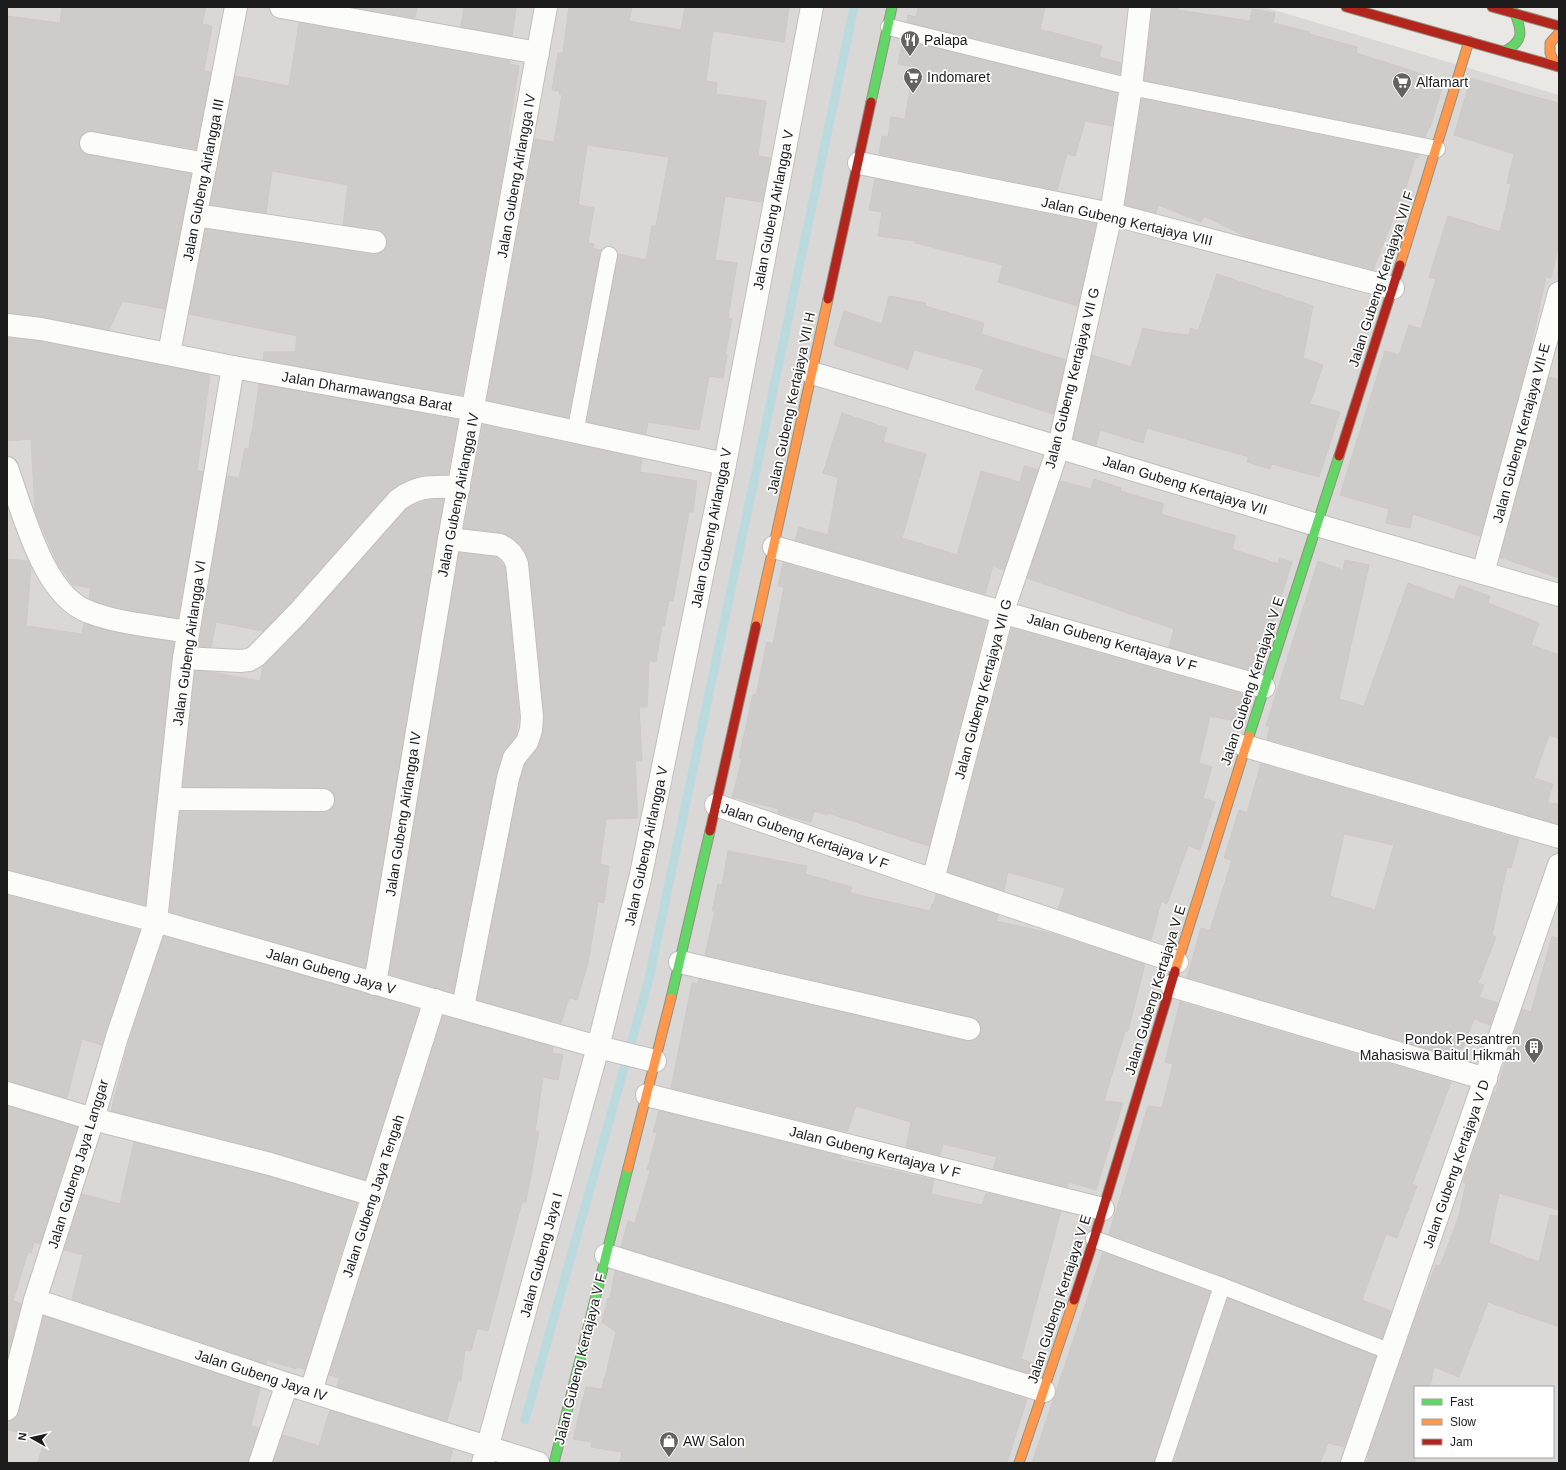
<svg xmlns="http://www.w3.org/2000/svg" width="1566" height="1470" font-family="Arial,sans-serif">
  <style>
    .residential { fill: #d9d8d6; fill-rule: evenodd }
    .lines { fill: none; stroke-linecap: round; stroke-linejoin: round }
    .stream { stroke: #badadd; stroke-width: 9 }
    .building { fill: #ceccca; stroke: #cdc9c7; fill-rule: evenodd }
    .lane-casing { stroke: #c0bfbd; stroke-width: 18 }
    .street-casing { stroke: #c0bfbd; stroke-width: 24 }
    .fast-casing { stroke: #93927e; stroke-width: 11 }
    .slow-casing { stroke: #93927e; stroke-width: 11 }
    .jam-casing { stroke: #93927e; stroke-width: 11 }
    .lane { stroke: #fcfcfb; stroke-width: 16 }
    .street { stroke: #fcfcfb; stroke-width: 22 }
    .fast { stroke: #63d668; stroke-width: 9 }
    .slow { stroke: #ff974d; stroke-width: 9 }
    .jam { stroke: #b3261e; stroke-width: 9 }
    .labels { text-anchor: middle; stroke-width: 3.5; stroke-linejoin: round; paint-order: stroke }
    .poi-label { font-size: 14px; fill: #1c1c1c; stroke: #fff; text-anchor: start }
    .street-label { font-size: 14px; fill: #1c1c1c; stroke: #fff }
  </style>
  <rect width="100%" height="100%" fill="#eae8e5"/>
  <path class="residential" d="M7,7H1264L1559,95V1463H7ZM1415,1387H1553V1457H1415Z"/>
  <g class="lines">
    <path class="stream" d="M525,1420L648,983L854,7"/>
  </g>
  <g class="building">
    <path d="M62,7H206L202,24L212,26L204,71L211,72L196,149L93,131H86L82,135L79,140V148L83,153L89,155L191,174L165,309L122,301L109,330L43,317L7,313V16L60,23Z"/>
    <path d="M352,7H417L415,18Z"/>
    <path d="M464,7H516L512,36L461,27Z"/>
    <path d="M569,7H632L629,21L681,30L685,7H789L784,42L713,31L706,81L717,83L716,94L766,101L758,156L771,158L762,202L725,196L715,260L737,263L728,318L732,319L725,355H727L723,378L709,376L699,430L648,422L646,434L587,422L618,254L646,260L652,226H656L669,157L587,145L578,205L594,208L588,243L594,244L593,248L601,250L568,418L487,400L535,139L554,142L562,95L559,94L560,91L552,90L558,53H563Z"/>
    <path d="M918,7H1045L1040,29L1102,46L1099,57L1121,63L1120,74L907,22L908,15L916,17Z"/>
    <path d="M1153,7H1179L1178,10L1250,21L1252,9L1275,13L1273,23L1310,32L1309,34L1357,47L1356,53L1444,81L1430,128L1429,127L1425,137L1144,80Z"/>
    <path d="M299,23L510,61L509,64L519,66L508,134L510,135L462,395L263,360L264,352H295L297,336L189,314L206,229L373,254L380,253L384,250L387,244L386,237L382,232L343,225L348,185L272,171L266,213L210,205L235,76L289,86Z"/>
    <path d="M903,40L1117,93L1112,126L1085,121L1075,156L1067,154L1057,190L879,154L882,136L888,137L891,117L905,119L914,67L898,64Z"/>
    <path d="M1471,78L1528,95L1559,103V243L1551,278L1546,277L1525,372L1480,536L1413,514L1410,528L1386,523L1389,509L1340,495L1385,351L1399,355L1409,325L1421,329L1436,279L1429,277L1448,216L1500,232L1511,184L1507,183L1514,154L1454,135Z"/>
    <path d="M1142,99L1419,155L1418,158H1415L1397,218L1394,217L1373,270L1245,236L1204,216L1201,222L1158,205L1156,213L1125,205Z"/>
    <path d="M875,179L1096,224L1078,306L998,282L1003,265L915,243V241L878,236L882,212L869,210Z"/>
    <path d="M1217,274L1313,306L1303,358L1323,365L1310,404L1340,412L1319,477L1272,464L1270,469L1247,462L1249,457L1147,428L1143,443L1100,430L1096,445L1073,439L1092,355L1131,367L1143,328L1161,332L1189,335L1191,328L1198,331Z"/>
    <path d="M889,296L926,303L925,306L984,323L981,334L1066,360L1053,414L975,389L984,369L914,350L908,369L834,345L844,311L882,324Z"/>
    <path d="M7,338L39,341L210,375L197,471L203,472L178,618L128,610L94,601L89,598L91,588L73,585L58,564L35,512L31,439L7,441Z"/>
    <path d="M1549,377L1559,380V578L1500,557Z"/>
    <path d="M259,384L458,420L448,474L416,477L391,490L289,604L263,631L216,622L211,647L199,646L227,476L239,478L245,448L249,449L251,433H252Z"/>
    <path d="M842,413L887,428L883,442L926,454L902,538L957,555L981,471L1020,482L1024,466L1038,470L1004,570L993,566L985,594L795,540L799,527L828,535L838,478L823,473Z"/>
    <path d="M483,425L642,459L640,472L697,481L693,512H689L673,601L669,600L664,626H662L656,662L649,661L647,707H639L642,760L635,761L638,818L606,819L600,864L609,866L604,903L598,902L588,963L577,1000L569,998L561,1023L477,1000L520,781L525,764L539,746L543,731L544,718L527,556L519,544L506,534L464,528Z"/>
    <path d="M1094,479L1121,488L1120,491L1164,504L1161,514L1236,536L1232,549L1278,564L1280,558L1292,562L1257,672L1169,647L1174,629L1027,578L1060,481L1091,489Z"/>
    <path d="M444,499L365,968L170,912L180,812H323L329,811L334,806L335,800L334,794L329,789L323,788L183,787L195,671L211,672L260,681L263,666L307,621L406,509L423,501Z"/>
    <path d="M459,553L496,557L505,567L519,717L516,736L502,754L496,776L453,993L389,974Z"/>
    <path d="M7,559L28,561L31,567L26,626L82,634L84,623L123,634L174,642L145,905L7,870Z"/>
    <path d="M1345,560L1369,565L1339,699L1364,706L1408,583L1454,600L1459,585L1490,596L1488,603L1539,623L1531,645L1559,655V738L1549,735L1534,778L1553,784L1547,803L1559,804V824L1267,739L1270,727L1266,726L1318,561L1343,570Z"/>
    <path d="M783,563L987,621L929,846L828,813L827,815L814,811L811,822L778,813L779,809L732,797L742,759L739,758L753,694L756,695L767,642L773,644L784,587L778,586Z"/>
    <path d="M1012,628L1249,696L1241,722L1210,716L1199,763L1212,767L1203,798L1215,802L1200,850L1188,846L1167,904L1161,902L1151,940L1058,909L1065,888L1008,872L1004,891L948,872Z"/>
    <path d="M1261,764L1519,839L1511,868L1507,867L1492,935L1496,937L1478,983L1484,985L1479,997L1498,1003L1490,1025L1474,1019L1459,1058L1187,977L1201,928L1210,930L1232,860L1224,858L1239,810L1247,813ZM1344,834L1394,845L1375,910L1330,896Z"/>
    <path d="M728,851L807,866L805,874L852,887L850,893L930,911L932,904H934L936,894L998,915L996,921L1050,933L1145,964L1128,1031H1125L1104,1101L1123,1103L1096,1190L1069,1182L1067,1187L993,1169L997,1157L943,1144L940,1155L906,1147L911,1122L856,1106L847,1132L671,1088L692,983L698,984L699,979L966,1041H973L978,1038L981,1032V1025L977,1020L972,1017L705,955L715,911H712L718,884L722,885Z"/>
    <path d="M7,895L140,930L102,1045L82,1039L67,1098L7,1081Z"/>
    <path d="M164,936L419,1009L365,1180L273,1152L111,1111L129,1041Z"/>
    <path d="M1552,937L1559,938V1210L1499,1193L1489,1243L1539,1262L1550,1215L1559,1216V1327L1488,1302L1459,1377L1434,1367L1430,1387H1415V1463H1367L1369,1452L1415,1319L1436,1265L1440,1266L1459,1216L1466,1183L1463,1182L1494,1092H1496L1522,1009L1531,1012Z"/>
    <path d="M1180,1002L1451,1082L1412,1184L1417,1186L1397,1238L1386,1234L1362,1300L1391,1311L1382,1338L1225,1277L1109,1234L1148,1106L1162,1108L1173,1064L1165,1062Z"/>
    <path d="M443,1016L553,1047L552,1053L563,1055L558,1080L543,1077L535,1131H539L526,1202H522L488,1331L477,1328L471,1351L465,1350L461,1381H458L447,1421L337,1387L339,1378L329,1375Z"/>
    <path d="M7,1106L77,1127L40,1244L34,1242L31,1253L28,1252L13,1301L11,1300L21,1304L7,1359Z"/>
    <path d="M659,1111L841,1156L840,1159L934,1180L931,1194L982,1205L986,1193L1061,1211L1021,1359L1039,1365L1035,1375L621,1247L628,1221L635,1223L650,1171L647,1170L657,1133L653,1132Z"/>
    <path d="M134,1142L267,1176L357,1203L305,1369L296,1367V1369L267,1360L266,1364L72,1299L83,1255L64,1250L82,1194L120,1204Z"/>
    <path d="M1103,1252L1210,1292L1154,1463H1032Z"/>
    <path d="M615,1271L1027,1399L1007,1463H620L622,1452L591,1447L592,1442L573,1439L586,1387L602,1389L604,1378H605L616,1332L602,1322L608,1298L610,1299Z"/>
    <path d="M1228,1298L1376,1356L1344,1447L1328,1443L1320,1463H1173Z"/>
    <path d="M44,1316L260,1388L251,1426L259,1428L248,1463H37L45,1441L7,1429V1421L16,1418L19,1412Z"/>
    <path d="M330,1410L453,1449L449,1463H273L283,1435L319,1446Z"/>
  </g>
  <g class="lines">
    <defs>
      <g id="lane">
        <path d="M889,27L1131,87L1437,149"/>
        <path d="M575,433L609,255"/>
        <path d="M1094,1239L1222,1286L1391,1352"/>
        <path d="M1163,1463L1222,1286"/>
      </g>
      <g id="street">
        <path d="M281,7L538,53"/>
        <path d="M91,143L206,164"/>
        <path d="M859,163L1111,214L1393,288"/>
        <path d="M196,215L375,242"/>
        <path d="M7,325L41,329L233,367L474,410L725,464"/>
        <path d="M169,353L236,7"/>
        <path d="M812,373L1317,525L1559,595"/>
        <path d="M7,468C23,511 43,596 89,612C120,624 156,626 188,632"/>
        <path d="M449,539L500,545C508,549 514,555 517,564L532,717L531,730L527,742L514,758L508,778L463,1007"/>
        <path d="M774,547L1264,687"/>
        <path d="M1483,573L1559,293"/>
        <path d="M184,658L240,661L249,660L256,656L298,613L398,500C419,484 435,487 459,487"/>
        <path d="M1245,746L1559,837"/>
        <path d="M169,799L323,800"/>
        <path d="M716,805L933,880L1177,962"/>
        <path d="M933,880L1003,611L1059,446L1111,214L1131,87L1140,7"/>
        <path d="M7,882L156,921L598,1047L655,1061"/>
        <path d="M680,962L969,1029"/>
        <path d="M375,984L449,539L546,7"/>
        <path d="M1172,986L1486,1079"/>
        <path d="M7,1093L93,1119L270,1164L373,1195"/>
        <path d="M647,1095L1103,1209"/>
        <path d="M606,1255L1044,1391"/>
        <path d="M35,1300L287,1384L538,1463"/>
        <path d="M311,1391L435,1000"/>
        <path d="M7,1409L35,1300L93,1119L117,1037L156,921L184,658L233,367"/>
        <path d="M260,1463L287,1384"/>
        <path d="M483,1463L598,1047L640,879L725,464L812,7"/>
        <path d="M1352,1463L1559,865"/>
      </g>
      <g id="fast">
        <path d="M1505,51C1524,41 1522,32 1515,13"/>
        <path d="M871,102L892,7"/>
        <path d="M1249,736L1339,456"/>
        <path d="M671,998L710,831"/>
        <path d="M554,1463L628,1168"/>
      </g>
      <g id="slow">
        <path d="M1556,66L1550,53V43L1559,33"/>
        <path d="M1400,265L1469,41"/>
        <path d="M756,626L828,299"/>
        <path d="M1175,971L1249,736"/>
        <path d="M628,1168L671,998"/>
        <path d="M1019,1463L1074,1300"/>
      </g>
      <g id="jam">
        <path d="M1346,7L1559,67"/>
        <path d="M1492,7L1559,26"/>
        <path d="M828,299L871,102"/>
        <path d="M1339,456L1400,265"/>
        <path d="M710,831L756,626"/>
        <path d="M1074,1300L1094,1239L1175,971"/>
      </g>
    </defs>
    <use href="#lane" class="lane-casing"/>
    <use href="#street" class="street-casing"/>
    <use href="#fast" class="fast-casing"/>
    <use href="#slow" class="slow-casing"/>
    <use href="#jam" class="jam-casing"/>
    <use href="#lane" class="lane"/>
    <use href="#street" class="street"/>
    <use href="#fast" class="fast"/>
    <use href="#slow" class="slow"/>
    <use href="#jam" class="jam"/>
  </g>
  <defs>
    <symbol id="restaurant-pin" viewBox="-11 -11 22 30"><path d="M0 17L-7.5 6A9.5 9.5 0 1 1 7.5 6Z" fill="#646362" stroke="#fff"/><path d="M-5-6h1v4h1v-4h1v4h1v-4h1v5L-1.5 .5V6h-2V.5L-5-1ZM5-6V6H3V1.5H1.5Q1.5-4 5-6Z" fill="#fff"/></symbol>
    <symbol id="supermarket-pin" viewBox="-11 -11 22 30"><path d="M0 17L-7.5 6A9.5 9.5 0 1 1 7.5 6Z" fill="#646362" stroke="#fff"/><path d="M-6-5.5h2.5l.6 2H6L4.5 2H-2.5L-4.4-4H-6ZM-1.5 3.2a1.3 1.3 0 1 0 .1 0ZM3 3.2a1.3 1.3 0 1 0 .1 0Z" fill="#fff"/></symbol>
    <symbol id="building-pin" viewBox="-11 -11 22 30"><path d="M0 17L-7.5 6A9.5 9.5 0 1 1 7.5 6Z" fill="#646362" stroke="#fff"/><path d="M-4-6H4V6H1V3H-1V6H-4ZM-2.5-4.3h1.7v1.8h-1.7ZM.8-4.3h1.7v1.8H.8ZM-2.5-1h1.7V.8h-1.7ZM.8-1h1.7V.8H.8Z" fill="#fff"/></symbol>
    <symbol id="shop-pin" viewBox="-11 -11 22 30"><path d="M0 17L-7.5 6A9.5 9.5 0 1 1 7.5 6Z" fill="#646362" stroke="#fff"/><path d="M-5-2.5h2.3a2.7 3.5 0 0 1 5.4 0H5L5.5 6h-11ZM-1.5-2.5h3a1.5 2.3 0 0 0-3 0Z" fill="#fff"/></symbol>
  </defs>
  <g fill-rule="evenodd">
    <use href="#restaurant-pin" x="899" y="29" width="22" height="30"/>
    <use href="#supermarket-pin" x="902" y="66" width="22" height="30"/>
    <use href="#supermarket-pin" x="1391" y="71" width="22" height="30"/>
    <use href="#building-pin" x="1523" y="1036" width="22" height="30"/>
    <use href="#shop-pin" x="658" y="1430" width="22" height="30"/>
  </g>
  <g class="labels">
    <g class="poi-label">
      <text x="924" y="45">Palapa</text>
      <text x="927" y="82">Indomaret</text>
      <text x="1416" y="87">Alfamart</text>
      <text x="1520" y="1044" text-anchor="end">Pondok Pesantren<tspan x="1520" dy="16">Mahasiswa Baitul Hikmah</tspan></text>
      <text x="683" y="1446">AW Salon</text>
    </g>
    <g class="street-label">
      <text transform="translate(516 176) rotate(-80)" y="5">Jalan Gubeng Airlangga IV</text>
      <text transform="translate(203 180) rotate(-79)" y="5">Jalan Gubeng Airlangga III</text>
      <text transform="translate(773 210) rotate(-79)" y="5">Jalan Gubeng Airlangga V</text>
      <text transform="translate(1127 221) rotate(13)" y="5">Jalan Gubeng Kertajaya VIII</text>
      <text transform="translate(1381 279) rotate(-72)" y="5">Jalan Gubeng Kertajaya VII F</text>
      <text transform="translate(1072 378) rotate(-76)" y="5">Jalan Gubeng Kertajaya VII G</text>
      <text transform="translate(367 391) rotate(10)" y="5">Jalan Dharmawangsa Barat</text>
      <text transform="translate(791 403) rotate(-78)" y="5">Jalan Gubeng Kertajaya VII H</text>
      <text transform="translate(1521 433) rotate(-75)" y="5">Jalan Gubeng Kertajaya VII-E</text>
      <text transform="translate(1185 485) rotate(17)" y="5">Jalan Gubeng Kertajaya VII</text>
      <text transform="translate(458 495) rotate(-79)" y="5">Jalan Gubeng Airlangga IV</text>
      <text transform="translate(711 528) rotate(-79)" y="5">Jalan Gubeng Airlangga V</text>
      <text transform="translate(1112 642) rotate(16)" y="5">Jalan Gubeng Kertajaya V F</text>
      <text transform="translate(189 643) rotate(-82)" y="5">Jalan Gubeng Airlangga VI</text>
      <text transform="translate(1252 681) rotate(-72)" y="5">Jalan Gubeng Kertajaya V E</text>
      <text transform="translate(983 689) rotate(-75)" y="5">Jalan Gubeng Kertajaya VII G</text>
      <text transform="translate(403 814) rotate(-81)" y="5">Jalan Gubeng Airlangga IV</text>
      <text transform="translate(805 836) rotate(19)" y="5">Jalan Gubeng Kertajaya V F</text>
      <text transform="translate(646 846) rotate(-78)" y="5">Jalan Gubeng Airlangga V</text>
      <text transform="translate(331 971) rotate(16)" y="5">Jalan Gubeng Jaya V</text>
      <text transform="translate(1155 990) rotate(-73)" y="5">Jalan Gubeng Kertajaya V E</text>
      <text transform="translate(875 1152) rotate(14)" y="5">Jalan Gubeng Kertajaya V F</text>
      <text transform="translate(78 1164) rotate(-73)" y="5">Jalan Gubeng Jaya Langgar</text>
      <text transform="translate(1456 1164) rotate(-71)" y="5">Jalan Gubeng Kertajaya V D</text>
      <text transform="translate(373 1196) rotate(-72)" y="5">Jalan Gubeng Jaya Tengah</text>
      <text transform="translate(541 1255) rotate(-75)" y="5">Jalan Gubeng Jaya I</text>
      <text transform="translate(1059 1299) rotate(-72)" y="5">Jalan Gubeng Kertajaya V E</text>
      <text transform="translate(580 1359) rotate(-76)" y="5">Jalan Gubeng Kertajaya V F</text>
      <text transform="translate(261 1375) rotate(18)" y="5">Jalan Gubeng Jaya IV</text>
    </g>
  </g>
  <rect width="1566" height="1470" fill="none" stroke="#1c1c1c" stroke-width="16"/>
  <rect x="1414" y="1386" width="140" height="72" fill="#ffffff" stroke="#a4a4a4"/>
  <rect x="1422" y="1399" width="20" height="6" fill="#63d668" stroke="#a4a4a4"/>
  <text x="1450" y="1406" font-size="12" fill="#1c1c1c">Fast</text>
  <rect x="1422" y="1419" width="20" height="6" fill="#ff974d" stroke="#a4a4a4"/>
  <text x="1450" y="1426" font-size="12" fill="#1c1c1c">Slow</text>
  <rect x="1422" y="1439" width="20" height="6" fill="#b3261e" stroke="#a4a4a4"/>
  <text x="1450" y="1446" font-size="12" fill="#1c1c1c">Jam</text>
  <g transform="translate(32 1438) rotate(278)" stroke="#ffffff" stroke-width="3" paint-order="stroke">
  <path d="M0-3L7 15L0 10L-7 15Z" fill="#1c1c1c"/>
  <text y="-6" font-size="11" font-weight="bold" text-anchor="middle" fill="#1c1c1c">N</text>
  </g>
</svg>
